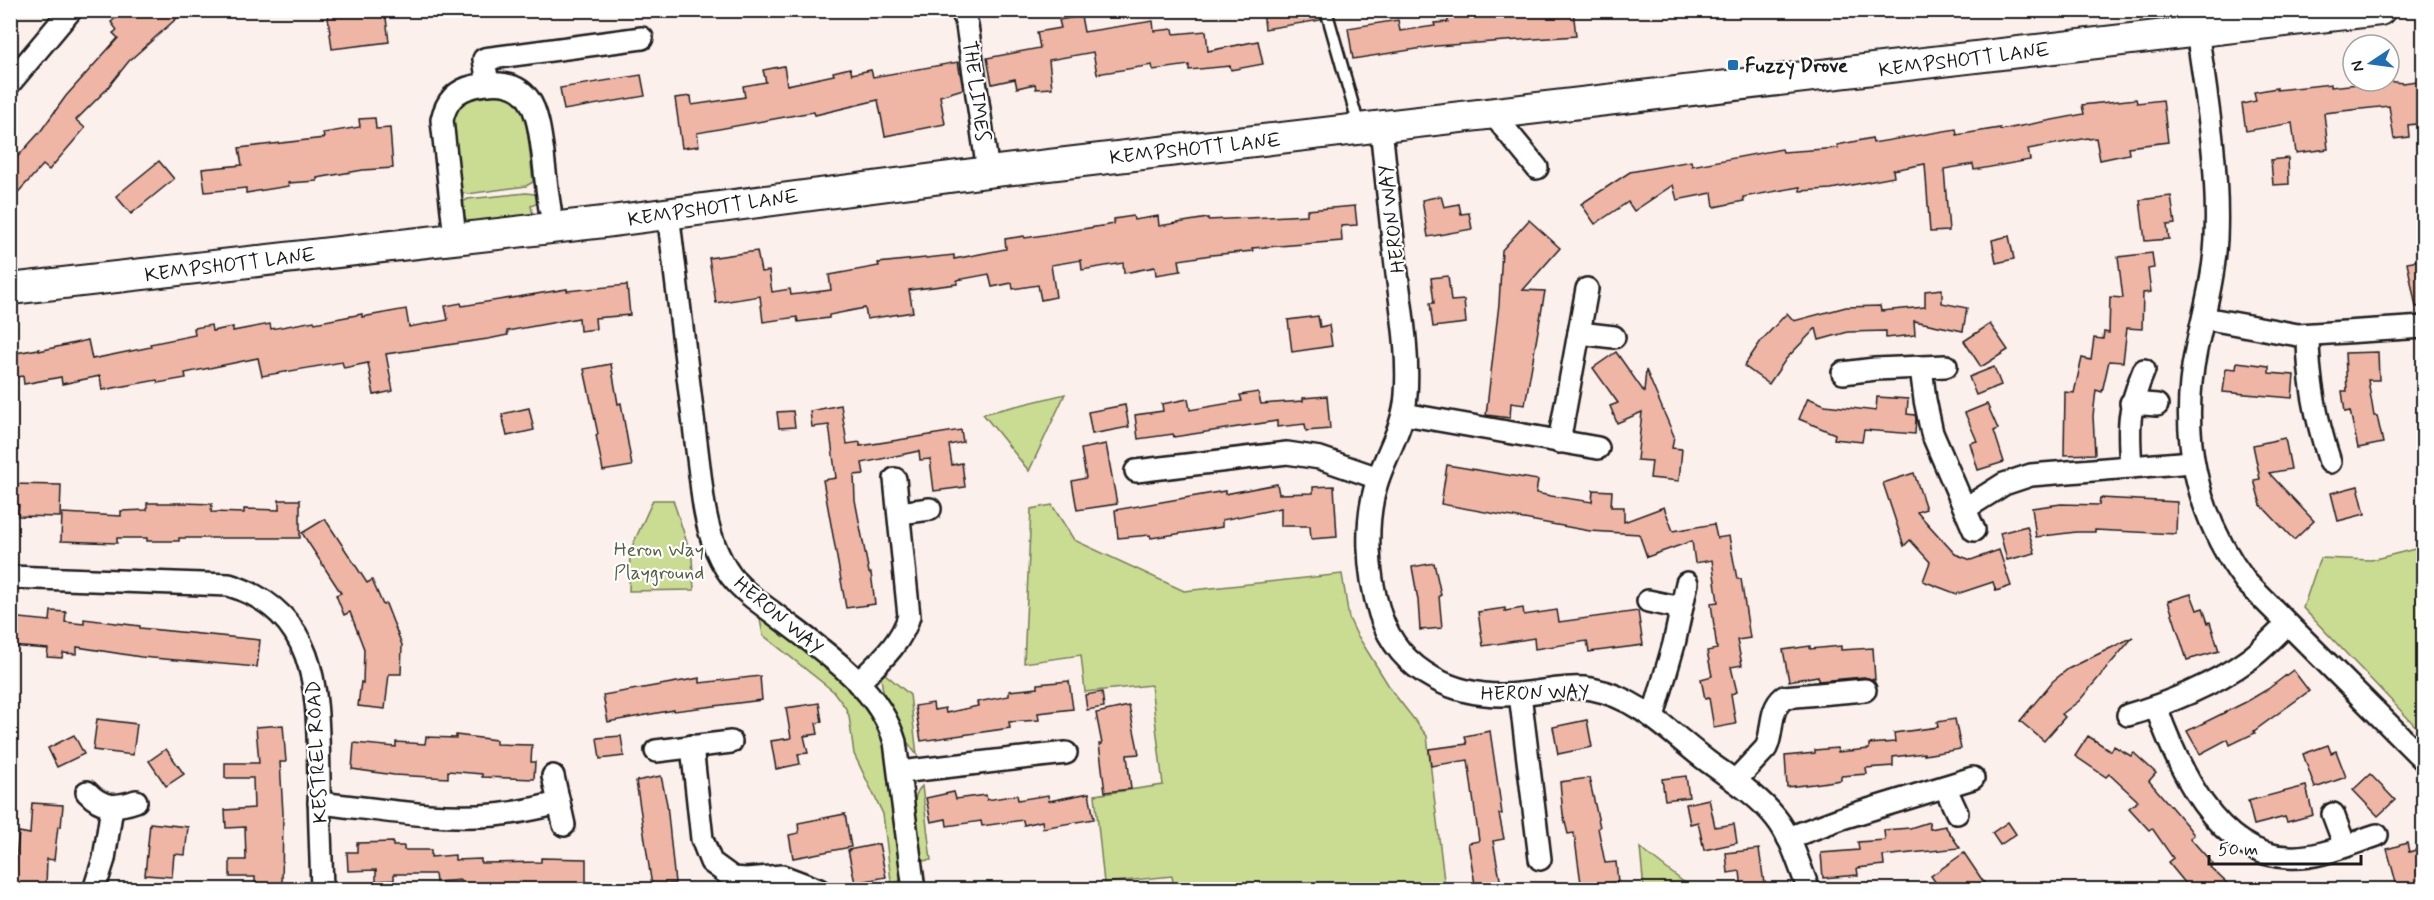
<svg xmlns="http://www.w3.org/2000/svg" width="2434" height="900" font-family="Mynerve,sans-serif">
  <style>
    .green { fill: #cadc91; stroke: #737c56; stroke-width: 1.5 }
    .building { fill: #efb6a6; stroke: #1c1c1c; stroke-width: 1.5 }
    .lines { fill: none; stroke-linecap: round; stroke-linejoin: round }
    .lane-casing { stroke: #1c1c1c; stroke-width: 15 }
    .street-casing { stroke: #1c1c1c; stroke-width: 26 }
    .secondary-casing { stroke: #1c1c1c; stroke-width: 34 }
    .lane { stroke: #fff; stroke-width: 10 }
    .street { stroke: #fff; stroke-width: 21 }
    .secondary { stroke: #fff; stroke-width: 30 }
    .poi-dot { fill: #1f6fb2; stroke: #fff; stroke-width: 2 }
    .labels { text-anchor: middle; stroke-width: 4.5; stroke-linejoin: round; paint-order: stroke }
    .street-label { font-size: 20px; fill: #1c1c1c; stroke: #fff }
    .poi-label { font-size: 20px; font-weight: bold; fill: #1c1c1c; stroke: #fff; text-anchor: start }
    .park-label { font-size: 20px; fill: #595f45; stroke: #fff }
  </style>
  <rect width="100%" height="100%" fill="#fcf0ed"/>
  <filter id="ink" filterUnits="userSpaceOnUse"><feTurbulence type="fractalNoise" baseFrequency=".0167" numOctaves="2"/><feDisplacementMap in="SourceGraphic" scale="12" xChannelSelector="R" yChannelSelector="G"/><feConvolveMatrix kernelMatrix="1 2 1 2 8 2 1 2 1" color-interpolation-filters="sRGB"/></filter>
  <g filter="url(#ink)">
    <g class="green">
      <path d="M474,94H506L519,102L526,117L533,182L526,186L467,194L458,191C455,170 444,127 455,108C459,101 468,98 474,94Z"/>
      <path d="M526,193L542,195L540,202L531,206L534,219L469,222L462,214L459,204L468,199Z"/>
      <path d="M1065,394L1029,471L983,414Z"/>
      <path d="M653,500H673L692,558L694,590L629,591L630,551Z"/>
      <path d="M1052,505L1074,540L1184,591L1342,574L1349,618L1356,633L1392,691L1427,736L1445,889H1174L1172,876L1104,883L1095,795L1163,785L1151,685L1085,692L1081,655L1024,663L1031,509Z"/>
      <path d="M2423,547H2424L2423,734L2303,608L2320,558L2371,560Z"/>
      <path d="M759,614L848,687L866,705L885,738L902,872L900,880L892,889L883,814L854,754L849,716L845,707L833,691L763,635Z"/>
      <path d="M884,673L910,695L917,755L905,739L883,691L881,678Z"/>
      <path d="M922,786L931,860L920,861C918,841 906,800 922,786Z"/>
      <path d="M1640,848L1690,887V889H1644Z"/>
    </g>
    <g class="building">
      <path d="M125,10H186L129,61L105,91L76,120L85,128L49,170L43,165L10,201V165L40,132L66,96L118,38L113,33L117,30L111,22Z"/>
      <path d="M327,10H385L389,42L332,49Z"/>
      <path d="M1263,10H1319L1321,20L1265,29Z"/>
      <path d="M1447,10H1573L1576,36L1436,46L1353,59L1348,28L1398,20L1400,31L1435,26L1434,23L1448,22Z"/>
      <path d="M1081,16L1084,32L1153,21L1154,31L1173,29L1174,34L1206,31L1208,51L1258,41L1263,64L1231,70L1230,66L1189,70V65L1153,70L1152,65L1097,74L1093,52L1049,60L1052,88L1036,89L1035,84L1017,88L1015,79L992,84L987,58L1040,48L1037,32L1061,28L1059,20Z"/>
      <path d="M958,62L963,89L940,96L945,124L885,136L878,100L815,115L814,112L801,114L697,133L699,146L682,148L675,98L691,96L692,105L745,97L743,86L766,82L763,70L784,66L787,85L834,75L833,72L850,68L852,74L871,70L873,77Z"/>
      <path d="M641,75L645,96L564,110L560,88Z"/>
      <path d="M2424,80V123L2408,125L2409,137L2394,139L2389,106L2324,113L2328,149L2296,153L2292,123L2246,131L2242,104L2256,101L2254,92L2277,88V90L2331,84V87L2386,81L2403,83Z"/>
      <path d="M2136,99L2137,103L2163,100L2168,142L2128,147L2129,154L2100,160L2096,138L2089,139L2088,138L2028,149L2030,160L1974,170L1973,164L1944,169L1949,231L1930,232L1925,164L1893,170L1894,177L1831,189L1800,191V187L1743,197L1744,201L1714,207L1712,193L1677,200L1673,185L1634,211L1628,202L1595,224L1581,204L1630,172L1691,161L1692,166L1782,149L1783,152L1838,148L1837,145L1872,138L1873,143L1956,129L1957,135L2000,128V130L2084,114L2082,105Z"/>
      <path d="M375,118L376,129L390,128L393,168L363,170L317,178V181L288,183L289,186L246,193V188L205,192L202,169L242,165L239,148L324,138L323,133L360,127L359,119Z"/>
      <path d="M2288,158L2289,184L2273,185L2271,160Z"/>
      <path d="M159,161L174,179L131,214L116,196Z"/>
      <path d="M1441,196L1444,207L1459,204L1461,214L1469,213L1472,229L1428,237L1422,200Z"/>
      <path d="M2171,196L2175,224L2167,225L2169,239L2145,241L2140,200Z"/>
      <path d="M1355,206L1357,225L1341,226L1342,241L1252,248L1253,251L1211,255L1179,260L1181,271L1156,275L1155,267L1124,273L1123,263L1082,270L1081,260L1051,265L1056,297L1041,300L1038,285L1013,289L1012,283L992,287L989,274L957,280V284L909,290L913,312L867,319L865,308L829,315V318L798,322L797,317L763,322L760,296L716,303L709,258L757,251L761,272L769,271L772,292L790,289L791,295L831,290L829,275L879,266L878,263L954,255V259L1006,249L1005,239L1024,236L1025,238L1114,224V219L1133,216L1134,220L1158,216L1159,226L1208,218V220L1307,215V210Z"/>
      <path d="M1529,220L1560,248L1523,290L1545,291L1525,405L1511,403L1510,418L1486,415L1499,304L1502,250Z"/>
      <path d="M2009,236L2014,259L1996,263L1992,240Z"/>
      <path d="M2152,253L2154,268L2148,269L2151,292L2143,293L2142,329L2127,328L2123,362L2109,361L2102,392L2096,390L2093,416L2095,454L2064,455L2065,392L2074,393L2082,358L2091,360L2094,338L2103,339L2104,332L2109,333L2110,297L2123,298L2118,257Z"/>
      <path d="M2424,259V306L2416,307L2407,262Z"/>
      <path d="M1448,276L1451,301L1464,300L1466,323L1433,327L1430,303H1434L1431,278Z"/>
      <path d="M627,285L630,315L595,318L596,329L580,331L579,318L507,331L508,335L488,339L386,354L393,391L374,395L368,363L344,368L342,362L262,376L258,358L185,373L186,378L158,383L157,380L102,390L100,376L62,384L61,377L24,384L23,376L10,378V354L39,349V351L88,340L92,359L151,347L150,344L195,335L194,328L211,325L212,331L233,327V331L270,324L271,329L314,321L315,323L362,314V317L406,309L409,327L448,320L445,306L461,303L462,306L567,289V291Z"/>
      <path d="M1942,289V303L1967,308L1963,331L1914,321L1915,335L1886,338V331L1848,332L1819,340L1816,328L1786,359L1769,384L1744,366L1761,341L1787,313L1794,321L1846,307L1880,306L1881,311L1925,307V291Z"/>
      <path d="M1318,316L1320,327L1329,325L1332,346L1292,352L1288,320Z"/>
      <path d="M1990,324L2008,350L1981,367L1964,341Z"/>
      <path d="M1616,352L1644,392L1646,370L1674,436L1672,448L1682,449L1679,481L1650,478L1652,461L1637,460L1642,412L1617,423L1610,406L1618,403L1593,368Z"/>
      <path d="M2378,352L2379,380H2368L2374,416H2377L2383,443L2358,448L2350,411L2345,412L2342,391H2347L2345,353Z"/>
      <path d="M2237,362L2269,366V373L2294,375L2292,398L2223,392L2226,368L2236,369Z"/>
      <path d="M611,364L618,404L621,403L632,466L603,471L596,435L598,434L584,369Z"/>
      <path d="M1994,367L2001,385L1976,395L1969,377Z"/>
      <path d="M1258,392L1261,404L1303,401V398L1327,396L1330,429L1306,431L1305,424L1277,427V421L1174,437L1173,434L1138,439L1135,415L1163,411L1162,404L1188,399L1190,410L1242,401L1240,395Z"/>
      <path d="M1877,397L1908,399L1907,414L1915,415L1916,418L1915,434L1864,430L1862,442L1834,439L1835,434L1799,419L1808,398L1825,405L1876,411Z"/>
      <path d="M1987,404L1998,429L1994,431L2004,462L1978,470L1970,443L1977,441L1965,413Z"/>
      <path d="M841,405L847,444L860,442V446L961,430L963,442L949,445L952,465L962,463L965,487L934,491L930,459L920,460L919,451L862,463L864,474L854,475L855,500L869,573H871L875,604L846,608L823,480L836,478L829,425L812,427L810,411Z"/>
      <path d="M1125,405L1129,427L1092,434L1088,412Z"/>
      <path d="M529,408L534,430L507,436L502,414Z"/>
      <path d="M793,411L795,427L779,428L777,412Z"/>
      <path d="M2285,438L2291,469L2269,473L2314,521L2294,540L2261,505L2254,480L2260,479L2253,445Z"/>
      <path d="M1106,444L1117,504L1077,510L1072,481L1086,478L1081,449Z"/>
      <path d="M1447,465L1538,480L1536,493L1551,496L1592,502L1593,490L1612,491L1611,507H1624V522L1664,507L1673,531L1714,524L1717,538L1729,536L1737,579H1741L1750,638L1737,640L1742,665L1731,667L1737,692L1731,694L1736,724L1714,728L1709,698L1705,699L1701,679L1712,676L1707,651L1717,649L1711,603L1718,602L1712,560L1695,563L1692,541L1647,557L1639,534L1590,531L1441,504Z"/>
      <path d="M1914,473L1926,509L1917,512L1955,554L1971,560L1999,550L2011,586L1996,591L1993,582L1957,594L1923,581L1930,562L1910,540L1904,546L1883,483Z"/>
      <path d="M10,484L61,485L60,517L18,516L19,505L10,504Z"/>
      <path d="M1277,484L1279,494L1313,493V487L1334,486L1337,537L1311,539L1310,526H1281V508L1222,520V527L1151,538L1150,535L1118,538L1115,510L1225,491V494Z"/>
      <path d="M2358,486L2365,514L2338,521L2331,493Z"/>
      <path d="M2100,498L2177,502L2176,534L2095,530V532H2076L2036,537L2032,508L2061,504L2099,505Z"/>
      <path d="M279,500H300V538H179V541H147V538H117V543L61,541L62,513L121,516V511L147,510V503H184L212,504L211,512L244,513V509L279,510Z"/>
      <path d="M325,519L367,583L372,580L383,605L386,604L402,645L401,674H389L385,709L358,706L361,682L363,683L364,649L350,612L344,615L336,595L341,593L302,533Z"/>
      <path d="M2027,526L2035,553L2007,560L2000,533Z"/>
      <path d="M1434,563L1441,595L1439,596L1442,628L1420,630L1418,600L1412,567Z"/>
      <path d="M2191,594L2197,610L2203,608L2208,623L2210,622L2219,651L2187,660L2168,601Z"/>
      <path d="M1505,608V611L1523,608L1524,615L1557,610L1559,622L1638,611L1643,645L1589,652L1587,641L1535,649L1534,638L1483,646L1478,612Z"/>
      <path d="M51,611L66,612L65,622L84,624V619L140,626V628L260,640L257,667L141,657L77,647V654L63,653L62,658L47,657L48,649L10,646V617L50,621Z"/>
      <path d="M2133,637L2079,701L2062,714L2065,717L2044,741L2020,721L2053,681L2068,669Z"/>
      <path d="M1810,646V649L1841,646V650L1873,648L1875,680L1864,677L1818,681V676L1789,681L1783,650Z"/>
      <path d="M2293,670L2309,691L2254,731L2255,733L2230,745L2228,739L2200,754L2187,731L2246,702L2268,689Z"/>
      <path d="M760,676L762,700L674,711V710L608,722L603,695L700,678V683Z"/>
      <path d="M1069,681L1073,709L1038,713L1039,720L1009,722L1010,728L921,741L915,706L933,703L934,710L945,708L946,713L978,706L977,702L1009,696V691L1038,688V684Z"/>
      <path d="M1102,692L1104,707L1087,710L1085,695Z"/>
      <path d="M819,703L822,722L816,723L818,734L804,736L808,753L798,754L800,764L776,769L771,741L791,738L786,708Z"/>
      <path d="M1129,706L1139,754L1127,755L1131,789L1105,792L1099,744H1102L1096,713Z"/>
      <path d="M97,719L137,724L133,755L93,750Z"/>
      <path d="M1955,719L1961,749L1924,755V753L1893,757V766L1866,768L1867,774L1841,776V780L1814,784L1787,787L1785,756L1815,753V750L1837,748L1838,752L1869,749V744L1895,742L1894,733L1938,727L1937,722Z"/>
      <path d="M1587,720L1592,747L1558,754L1553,727Z"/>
      <path d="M283,725L286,762H280L283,813L282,890H255V877H230V860H246L245,827L226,828L225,810L254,808L253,778H225V763H259L256,727Z"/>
      <path d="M1490,731L1500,799L1502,814H1499L1504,839L1493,841L1502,890H1476L1468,843L1479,841L1468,760L1431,766L1429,749L1467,744L1465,736Z"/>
      <path d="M74,735L84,754L57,767L48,748Z"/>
      <path d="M456,735L496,740V744L532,745L531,762H535L534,779L482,777V774L448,771V778L394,775L352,769L354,743L396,747V742L425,744L426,737L456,738Z"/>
      <path d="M621,736L624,756L600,759L597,738Z"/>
      <path d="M2088,736L2111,751L2114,746L2131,756L2134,753L2156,773L2149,781L2189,828L2194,835L2190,838L2213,864L2210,867L2234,890H2191L2168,862L2173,858L2152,828L2149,830L2129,808L2138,801L2109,774L2106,777L2075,756Z"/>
      <path d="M2328,745L2331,753L2336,751L2346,777L2315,788L2303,754Z"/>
      <path d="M166,749L184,774L166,786L149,761Z"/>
      <path d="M2370,774L2395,800L2378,816L2353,790Z"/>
      <path d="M661,776L667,804L675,883L652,886L636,781Z"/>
      <path d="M1686,776L1689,797L1665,800L1662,779Z"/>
      <path d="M1589,778L1600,827L1598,828L1605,863L1616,862L1618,882L1607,883L1608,890H1582L1574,833L1568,834L1563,814L1560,782Z"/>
      <path d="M2306,786L2313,815L2287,822L2285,817L2254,825L2248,801Z"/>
      <path d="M954,792L956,799L986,795L987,800L1017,795L1018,800L1048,795L1049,801L1089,793L1094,819L1043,828L1042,821L1024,825L1023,820L982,826L981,821L947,826L946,819L931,822L926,798Z"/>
      <path d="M1709,799L1715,827L1734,824L1737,843L1704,850L1698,822L1690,824L1686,804Z"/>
      <path d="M32,803L63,805L61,827L58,826L54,860L47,859L46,886L13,884L19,832L30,834Z"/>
      <path d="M845,814L851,847L793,858L789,835L799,833L798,823Z"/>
      <path d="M1929,822L1930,829L1945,826L1960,848L1883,856L1884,865L1857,868L1858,875L1823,878L1821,853L1859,850L1858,842L1885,840L1884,830L1910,828Z"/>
      <path d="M2008,822L2016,834L2000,845L1992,833Z"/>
      <path d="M150,823L188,827L185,855L174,854L172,877L145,875Z"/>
      <path d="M393,842V846H404V850H431V857L455,855V860L481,859V863L541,862V858L586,859V890L486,888V884L462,886L461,880L436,882L435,874H394V880L376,881V870L348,871L347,852H357V843Z"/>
      <path d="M2407,843L2409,852L2419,849L2424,866V890H2398L2387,849Z"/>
      <path d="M879,844L886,877L855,883L848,850Z"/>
      <path d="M1759,849L1765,890H1742L1740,871L1728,873L1726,853Z"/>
      <path d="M1964,853L1989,890H1941L1931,876Z"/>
    </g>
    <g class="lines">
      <defs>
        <path id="lane" d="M1326,10L1359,126"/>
        <g id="street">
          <path d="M962,10L967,25L988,172"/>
          <path d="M2197,31C2207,99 2219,169 2216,239C2214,277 2204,313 2196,350C2179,433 2195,515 2246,582L2424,760"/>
          <path d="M10,83L71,10"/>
          <path d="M488,84L484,59L642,38"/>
          <path d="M1493,114L1537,168"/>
          <path d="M1381,127C1386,176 1391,225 1397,274C1402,314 1409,354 1406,395C1404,426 1388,450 1378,479C1364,520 1367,573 1380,614C1400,674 1459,700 1519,694C1543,692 1568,685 1592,689C1639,698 1670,733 1707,761C1730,778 1758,795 1776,818C1792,838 1799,866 1809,890"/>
          <path d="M668,213L703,499C707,527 714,553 731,576C742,590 757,601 772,612C817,647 878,684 895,742L914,890"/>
          <path d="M455,238L442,120C446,101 456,90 475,86C532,74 537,109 543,154C545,172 547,191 550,209"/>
          <path d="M2204,318L2298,335L2424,327"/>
          <path d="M1579,333L1614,337"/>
          <path d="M2308,335C2308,379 2316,420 2330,462"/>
          <path d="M1921,367L1925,400L1932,433L1974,530"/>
          <path d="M1843,373L1875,369L1946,366"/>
          <path d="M2131,403L2157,405"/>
          <path d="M1404,414L1598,448"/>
          <path d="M1559,442L1587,289"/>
          <path d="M2131,467C2128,425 2128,408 2144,370"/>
          <path d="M1136,471L1287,453L1320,458L1378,478"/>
          <path d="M1966,508L2004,484L2031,475L2192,462"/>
          <path d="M900,513L930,509"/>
          <path d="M10,577L229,585C323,614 317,699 319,779C319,816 321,853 322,890"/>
          <path d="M1648,601L1681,608"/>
          <path d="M858,683C877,664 902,643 909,616L895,479"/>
          <path d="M1520,694L1540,859"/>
          <path d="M2156,707C2177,765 2216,855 2288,857C2318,859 2349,844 2377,835"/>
          <path d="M2128,715C2167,704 2215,684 2248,660C2262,650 2274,637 2286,625"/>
          <path d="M1653,717L1674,644L1687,583"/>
          <path d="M692,746L702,839L711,862L733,878L746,879L782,876L819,890"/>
          <path d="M656,751L731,742"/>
          <path d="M900,772L1066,753"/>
          <path d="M553,776L564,825"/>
          <path d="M1735,781L1766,748C1774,732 1768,710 1784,697L1865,690"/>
          <path d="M1945,787L1957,813"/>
          <path d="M87,792C102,808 116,808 136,801"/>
          <path d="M319,803C377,809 437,820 495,815C517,813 538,808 559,803"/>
          <path d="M2333,814L2345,846"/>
          <path d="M1788,838L1842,818L1973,778"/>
          <path d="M94,890L104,859L112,807"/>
        </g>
        <path id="secondary" d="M10,289L604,222L988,172L2380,10"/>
      </defs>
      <use href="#lane" class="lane-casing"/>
      <use href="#street" class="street-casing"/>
      <use href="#secondary" class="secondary-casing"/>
      <use href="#lane" class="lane"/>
      <use href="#street" class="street"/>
      <use href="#secondary" class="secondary"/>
    </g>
  </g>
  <rect class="poi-dot" x="1727" y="59" width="12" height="12" rx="3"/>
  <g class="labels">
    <g class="street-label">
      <text transform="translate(1964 59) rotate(-7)" y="7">KEMPSHOTT LANE</text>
      <text transform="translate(977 91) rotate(82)" y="7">THE LIMES</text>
      <text transform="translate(1195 148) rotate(-6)" y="7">KEMPSHOTT LANE</text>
      <text transform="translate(713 207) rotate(-8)" y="7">KEMPSHOTT LANE</text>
      <text transform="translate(1391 219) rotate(-97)" y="7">HERON WAY</text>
      <text transform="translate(230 264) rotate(-7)" y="7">KEMPSHOTT LANE</text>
      <text transform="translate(779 615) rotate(40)" y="7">HERON WAY</text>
      <text transform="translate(1535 692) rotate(-1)" y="7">HERON WAY</text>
      <text transform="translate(316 752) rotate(-93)" y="7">KESTREL ROAD</text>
    </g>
    <g class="poi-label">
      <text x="1745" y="72">Fuzzy Drove</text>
    </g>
    <g class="park-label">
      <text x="659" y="556">Heron Way<tspan x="659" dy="23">Playground</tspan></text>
    </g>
  </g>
  <rect width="2434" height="900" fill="none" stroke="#fff" stroke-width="36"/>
  <rect x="18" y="18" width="2398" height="864" fill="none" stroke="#1c1c1c" stroke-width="2" filter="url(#ink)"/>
  <g transform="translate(2371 63) rotate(257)"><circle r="28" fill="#ffffff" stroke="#a4a4a4" stroke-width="1.5"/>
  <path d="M0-4.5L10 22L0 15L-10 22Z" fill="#1f6fb2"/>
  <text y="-9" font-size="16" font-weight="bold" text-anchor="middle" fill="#1c1c1c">N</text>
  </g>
  <path d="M2209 855v9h152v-9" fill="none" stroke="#1c1c1c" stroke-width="3"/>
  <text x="2218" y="855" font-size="18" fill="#1c1c1c" stroke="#ffffff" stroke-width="4.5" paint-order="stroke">50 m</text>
</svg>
